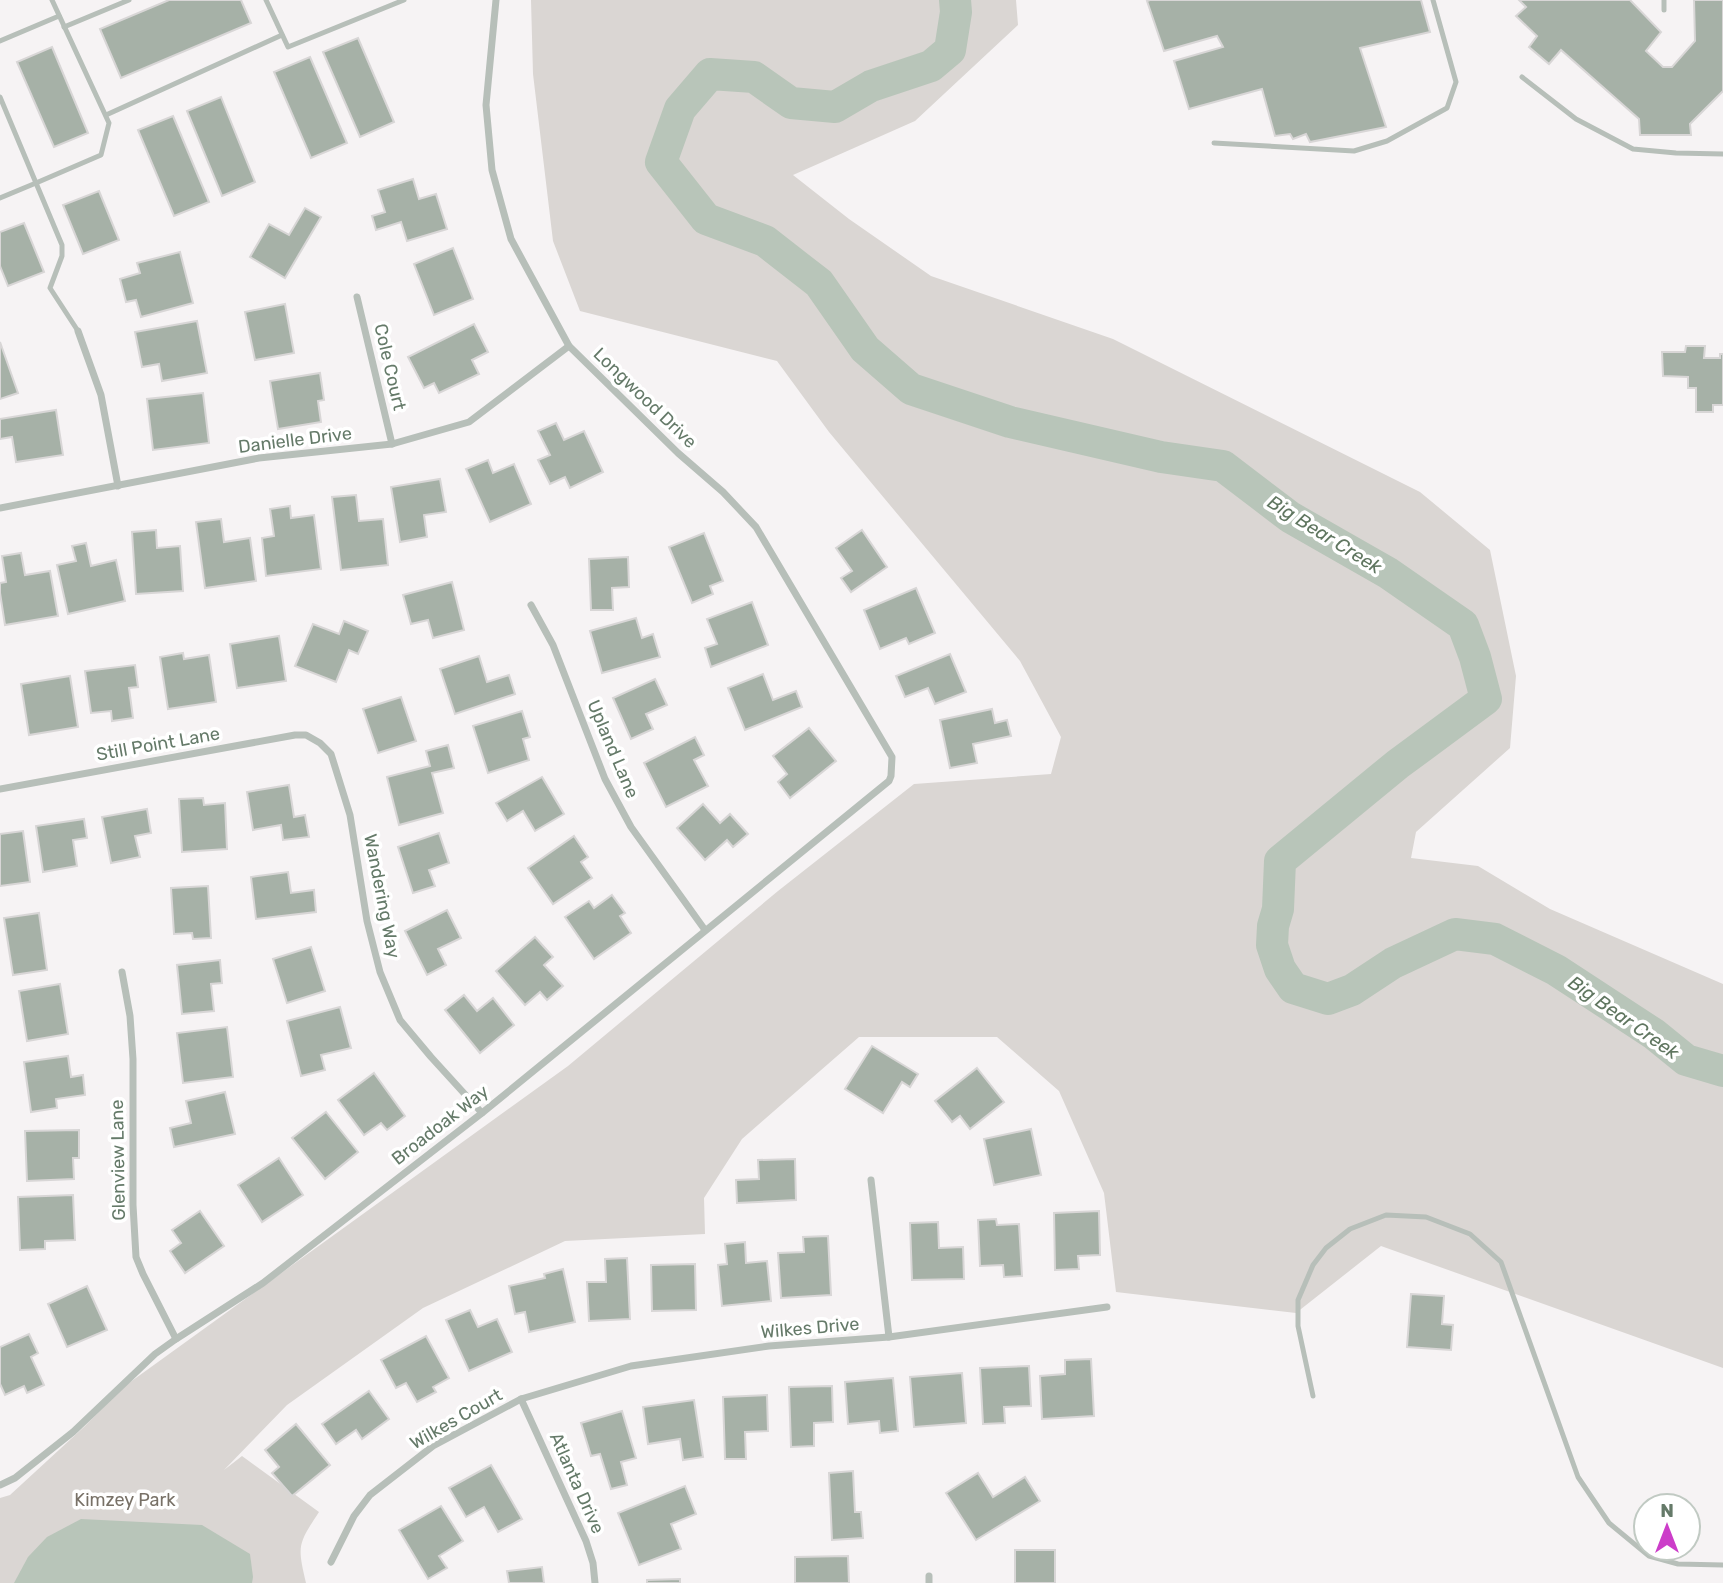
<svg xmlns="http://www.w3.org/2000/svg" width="1723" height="1583" font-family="Rubik,sans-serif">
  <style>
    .green { fill: #dad6d3 }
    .water { fill: #b8c5b9 }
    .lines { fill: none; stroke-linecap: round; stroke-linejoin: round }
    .river { stroke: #b8c5b9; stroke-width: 32 }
    .building { fill: #a6b1a7; stroke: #d8d6d6; stroke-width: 2 }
    .lane { stroke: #b7bfb9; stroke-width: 5 }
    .street { stroke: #b7bfb9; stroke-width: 7 }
    .labels { text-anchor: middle; stroke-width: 7; stroke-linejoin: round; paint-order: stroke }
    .street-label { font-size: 18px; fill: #657a69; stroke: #fff }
    .park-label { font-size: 18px; fill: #787167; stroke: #fff }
    .water-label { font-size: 19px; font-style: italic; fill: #607660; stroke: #fff }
  </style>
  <rect width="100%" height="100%" fill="#f6f3f4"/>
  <path class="green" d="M531,0H1016L1018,25L915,121L793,175L849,219L931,276L1113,339L1420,492L1490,550L1516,676L1510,748L1416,832L1411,858L1478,866L1550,909L1723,984V1368L1381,1246L1296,1313L1116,1292L1104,1193L1059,1091L997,1037H859L742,1139L704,1198L705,1234L565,1241L423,1308L287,1405L224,1470L242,1456L319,1512C298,1544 297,1545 306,1583H0V1498L10,1495L85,1426L122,1388L568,1066L778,891L914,784L1051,774L1061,737L1020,661L829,432L777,361L580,311L553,241L533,74Z"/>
  <path class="water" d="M81,1519L202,1525L250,1554L253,1577L252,1583H14L28,1557L47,1537Z"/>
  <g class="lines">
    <path class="river" d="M955,0L956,12L950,50L931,66L871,86L835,107L791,103L754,77L710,74L680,109L661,162L706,219L765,241L819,283L865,349L911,389L1010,422L1161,457L1223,466L1290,517L1388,573L1463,625L1475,657L1486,699L1398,764L1280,861L1278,909L1273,926L1272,945L1280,969L1293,988L1328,999L1352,990L1393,963L1455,934L1495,939L1556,970L1654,1034L1686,1060L1723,1071"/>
  </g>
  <g class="building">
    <path d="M169,0H241L251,23L121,78L100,29Z"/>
    <path d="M1150,0H1421L1430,32L1360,48L1386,127L1310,142L1306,134L1293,139L1290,134L1275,136L1262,89L1189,109L1174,61L1223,47L1217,36L1164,51L1147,1Z"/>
    <path d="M1519,0H1630L1661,32L1646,51L1663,67H1672L1695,41L1694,0H1723V91L1690,124L1691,135H1640L1639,119L1561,50L1549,64L1529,47L1537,36L1516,16L1526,7Z"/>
    <path d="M358,38L394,122L360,137L323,52Z"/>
    <path d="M52,47L88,133L54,147L17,62Z"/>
    <path d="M310,57L347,143L311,158L274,72Z"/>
    <path d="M221,97L255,182L222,196L187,111Z"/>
    <path d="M173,116L209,202L174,216L138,130Z"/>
    <path d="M413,179L419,199L436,194L447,229L407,241L401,222L376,230L372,216L385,212L378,190Z"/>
    <path d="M99,191L119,240L83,254L63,205Z"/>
    <path d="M305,208L321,217L285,278L250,257L269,224L289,235Z"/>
    <path d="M24,223L44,272L8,286L0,266V232Z"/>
    <path d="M453,248L473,299L434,315L414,264Z"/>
    <path d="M180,252L193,303L141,317L136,300L126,302L120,279L140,273L137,263Z"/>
    <path d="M285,304L294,353L255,360L245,312Z"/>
    <path d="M197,321L207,373L162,381L159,364L142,367L135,332Z"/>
    <path d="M474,324L488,352L472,360L479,374L439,393L434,383L424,388L408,357Z"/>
    <path d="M0,342L18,393L0,399Z"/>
    <path d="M1686,346H1705L1704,358H1720V354H1723V405H1713V412H1696V388H1688V377L1663,376L1662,352H1685Z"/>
    <path d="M320,373L324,400L318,401L321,422L278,429L270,381Z"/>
    <path d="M203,393L209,443L153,450L147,399Z"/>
    <path d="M56,410L63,455L16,462L12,437L0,439V418V419Z"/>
    <path d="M556,423L564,440L584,431L603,472L570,488L565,477L550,484L538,460L550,455L538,431Z"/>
    <path d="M488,460L493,473L514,464L531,504L490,522L466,469Z"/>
    <path d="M440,479L446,512L424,515L427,537L400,542L391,487Z"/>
    <path d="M356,495L359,521L383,519L388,565L341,570L332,497Z"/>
    <path d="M290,506L291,518L314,515L321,569L266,576L262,538L274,536L270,509Z"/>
    <path d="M221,519L224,542L250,538L256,581L205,588L196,522Z"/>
    <path d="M156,530L157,548L180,546L183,591L136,594L132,532Z"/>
    <path d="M862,530L887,567L851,592L841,578L852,571L836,548Z"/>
    <path d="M704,533L723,581L710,586L713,594L692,603L669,547Z"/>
    <path d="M86,543L91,566L116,560L125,601L68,614L57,565L76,561L72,546Z"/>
    <path d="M21,553L25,575L50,571L58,616L5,625L0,593V583L6,582L2,556Z"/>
    <path d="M628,557L629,587L612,588L613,610H591L589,559Z"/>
    <path d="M452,582L464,630L433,638L428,620L411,624L403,595Z"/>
    <path d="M916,588L935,633L909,644L906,638L880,649L864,610Z"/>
    <path d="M752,602L768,645L711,667L705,648L717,644L707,619Z"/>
    <path d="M636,618L642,638L653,634L660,657L602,673L590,631Z"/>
    <path d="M344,621L368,631L358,654L349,650L336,682L295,666L313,624L339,634Z"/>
    <path d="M279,636L286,681L237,688L230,644Z"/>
    <path d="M183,653L184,659L209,655L216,702L168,709L160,657Z"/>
    <path d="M950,654L966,692L935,704L928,688L905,697L896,676Z"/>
    <path d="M479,656L487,682L509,675L515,694L455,714L440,669Z"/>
    <path d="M135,665L138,687L129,688L133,718L112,721L111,711L91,713L85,671Z"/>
    <path d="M763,674L773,700L796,691L802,707L745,730L728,688Z"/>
    <path d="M70,676L78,727L29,735L21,684Z"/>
    <path d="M655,679L667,705L646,714L653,729L631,739L613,698Z"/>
    <path d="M401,697L416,741L378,753L363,709Z"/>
    <path d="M992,709L995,723L1007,720L1011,736L973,744L977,763L950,768L940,720Z"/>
    <path d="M522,711L530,737L523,739L529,760L488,773L473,726Z"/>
    <path d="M809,728L836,761L790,798L778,782L787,774L773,756Z"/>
    <path d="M695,737L704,755L694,760L708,786L666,807L644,763Z"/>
    <path d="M448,745L454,768L432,773L443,813L399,825L387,777L430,766L426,751Z"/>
    <path d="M542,777L564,814L535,831L523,811L507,821L496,803Z"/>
    <path d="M289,785L294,817L305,815L309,837L283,840L281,825L253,830L247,792Z"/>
    <path d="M203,798L204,805L225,803L227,849L182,852L179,799Z"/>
    <path d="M703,804L720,823L730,814L748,834L733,847L727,840L705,860L677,828Z"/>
    <path d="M147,809L151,833L135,836L140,857L111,863L102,817Z"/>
    <path d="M84,819L87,838L73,840L77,866L43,872L36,826Z"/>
    <path d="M23,831L30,882L0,886V834Z"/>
    <path d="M439,833L449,863L429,870L435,886L413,893L398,847Z"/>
    <path d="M574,836L588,857L581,862L592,878L553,904L528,868Z"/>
    <path d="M288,872L291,893L314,890L316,912L256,919L251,877Z"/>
    <path d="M208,886L211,938L193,939L192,933L174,934L171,888Z"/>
    <path d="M612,895L625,913L620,916L631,933L594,959L565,917L589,901L594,908Z"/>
    <path d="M447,910L461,938L438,949L446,965L427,975L405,931Z"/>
    <path d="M39,913L47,970L13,975L4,918Z"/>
    <path d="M535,937L553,957L544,965L563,986L547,1000L540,992L525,1005L496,971Z"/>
    <path d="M311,947L325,991L287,1003L273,959Z"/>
    <path d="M220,960L222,983L211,984L214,1011L182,1014L177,965Z"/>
    <path d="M60,984L68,1034L27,1041L19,991Z"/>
    <path d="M464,995L477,1011L493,998L514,1025L480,1053L445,1010Z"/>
    <path d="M340,1007L351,1048L321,1055L325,1070L301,1076L287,1021Z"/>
    <path d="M227,1027L233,1077L183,1083L177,1033Z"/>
    <path d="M872,1046L918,1074L910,1087L902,1082L883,1113L845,1089Z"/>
    <path d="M68,1056L71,1077L83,1075L85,1095L56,1099L57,1108L31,1112L24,1062Z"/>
    <path d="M977,1068L1004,1102L970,1129L960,1116L952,1122L935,1101Z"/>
    <path d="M374,1073L405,1116L387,1130L381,1123L364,1135L338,1100Z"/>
    <path d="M225,1092L235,1134L174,1147L170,1128L191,1123L186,1101Z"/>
    <path d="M326,1112L358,1152L325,1179L292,1138Z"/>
    <path d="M1031,1129L1041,1175L994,1185L984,1139Z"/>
    <path d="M79,1130V1158H73L74,1179L27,1181L25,1131Z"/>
    <path d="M279,1158L303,1195L262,1222L238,1185Z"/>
    <path d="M795,1159L796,1200L737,1203L736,1180L759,1179L758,1160Z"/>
    <path d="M73,1195L75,1240L45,1241V1249L20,1250L18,1197Z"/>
    <path d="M200,1211L224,1246L185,1273L170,1251L181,1243L172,1230Z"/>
    <path d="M1099,1211L1100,1255L1078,1256L1079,1269L1055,1270L1054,1213Z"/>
    <path d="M996,1219L997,1225L1019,1224L1022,1276L1004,1277L1003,1265L980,1266L978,1220Z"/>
    <path d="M938,1222L939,1248L963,1247L964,1279L912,1280L910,1223Z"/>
    <path d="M828,1236L831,1295L781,1298L778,1253L804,1252L803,1237Z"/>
    <path d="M745,1242L746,1263L767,1261L771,1301L722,1306L718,1265L727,1264L725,1244Z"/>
    <path d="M627,1258L630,1319L589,1321L587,1282H606L605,1259Z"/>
    <path d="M695,1264L696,1310L652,1311L651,1265Z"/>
    <path d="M563,1269L575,1322L529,1332L525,1312L515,1314L509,1286L545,1278L544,1274Z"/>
    <path d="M87,1286L107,1330L67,1347L48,1304Z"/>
    <path d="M1411,1294L1444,1296L1442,1324L1453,1325L1451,1350L1407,1347Z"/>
    <path d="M470,1310L478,1327L497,1319L512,1352L469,1371L446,1320Z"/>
    <path d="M29,1334L38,1353L31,1357L44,1385L27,1393L24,1386L5,1395L0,1384V1347Z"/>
    <path d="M426,1336L449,1378L433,1387L436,1392L417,1402L406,1383L396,1388L381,1360Z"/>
    <path d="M1091,1359L1094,1416L1042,1419L1040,1376L1065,1374V1360Z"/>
    <path d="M1029,1366L1031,1406L1004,1407L1005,1423L983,1424L980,1368Z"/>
    <path d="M962,1373L966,1423L914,1427L910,1377Z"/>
    <path d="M893,1378L898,1431L880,1433L879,1421L848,1424L845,1382Z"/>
    <path d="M832,1386L833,1422L814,1423V1446L791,1447L789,1387Z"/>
    <path d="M369,1391L389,1419L362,1439L356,1430L336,1444L322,1424Z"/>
    <path d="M767,1395L768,1431L745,1432L746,1459H725L723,1397Z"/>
    <path d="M694,1400L703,1457L683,1460L680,1439L648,1444L643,1407Z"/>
    <path d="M622,1411L636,1458L621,1462L627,1485L611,1489L600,1454L591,1456L581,1423Z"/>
    <path d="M296,1424L330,1465L292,1496L272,1473L279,1467L265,1450Z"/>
    <path d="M491,1465L522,1519L498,1532L484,1507L466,1517L449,1488Z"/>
    <path d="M853,1471L855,1512H861L863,1538L832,1540L829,1473Z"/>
    <path d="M978,1473L993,1497L1025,1477L1040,1501L976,1540L946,1493Z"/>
    <path d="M685,1486L696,1514L671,1524L681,1549L639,1565L618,1513Z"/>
    <path d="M441,1506L463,1541L439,1556L447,1568L428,1579L399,1530Z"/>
    <rect x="1015" y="1550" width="40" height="33"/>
    <path d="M848,1556L849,1583H795V1557Z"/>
    <path d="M542,1567L544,1583H509L507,1571Z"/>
    <path d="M680,1579V1583H647V1580Z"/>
  </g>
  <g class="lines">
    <g class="lane">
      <path d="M266,0L288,47L404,0"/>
      <path d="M1664,10V0"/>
      <path d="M64,27L129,0"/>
      <path d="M0,41L59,16"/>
      <path d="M1522,77L1576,119L1633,149L1676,153L1723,154"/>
      <path d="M0,97L36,183L101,155L109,123L52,0"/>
      <path d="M106,115L282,35"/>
      <path d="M1214,143L1354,151L1387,141L1447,108L1456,82L1433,0"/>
      <path d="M0,198L36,183L62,245V256L50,288L78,331"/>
      <path d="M1313,1396L1298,1326V1300L1313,1265L1326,1248L1350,1229L1386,1215L1426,1217L1470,1234L1501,1262L1578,1477L1609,1523L1649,1556L1678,1564L1723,1565"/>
    </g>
    <g class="street">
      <path d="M357,297L392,444"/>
      <path d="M78,331L101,395L118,486"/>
      <path d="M0,508L259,458L392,444L469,422L569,346"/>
      <path d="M531,605L553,645L605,779L631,827L705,930"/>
      <path d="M0,789L295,735H306L320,743L331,754L350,815L367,921L380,972L400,1020L431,1057L482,1113"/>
      <path d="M122,972L130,1016L133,1059V1205L136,1257L143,1274L176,1339"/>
      <path d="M871,1180L889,1337"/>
      <path d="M521,1399L586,1541L593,1563L595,1583"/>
      <path d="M0,1485L15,1478L73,1432L155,1354L176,1339L263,1283L482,1113L889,781L891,776L892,757L756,527L723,492L678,453L569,346L511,239L492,170L486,105L496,0"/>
      <path d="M331,1562L354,1516L370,1495L433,1446L521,1399L631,1366L769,1346L889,1337L1107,1307"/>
      <path d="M929,1583V1576"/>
    </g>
  </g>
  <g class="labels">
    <g class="street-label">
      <text transform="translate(390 367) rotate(77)" y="6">Cole Court</text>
      <text transform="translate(645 398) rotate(44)" y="6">Longwood Drive</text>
      <text transform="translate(295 440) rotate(-7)" y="6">Danielle Drive</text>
      <text transform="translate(158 744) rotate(-10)" y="6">Still Point Lane</text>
      <text transform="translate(613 749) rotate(67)" y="6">Upland Lane</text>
      <text transform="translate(382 896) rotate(79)" y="6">Wandering Way</text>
      <text transform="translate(440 1125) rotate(-38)" y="6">Broadoak Way</text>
      <text transform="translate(118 1160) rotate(-91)" y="6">Glenview Lane</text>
      <text transform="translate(810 1328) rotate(-5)" y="6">Wilkes Drive</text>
      <text transform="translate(456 1419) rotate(-30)" y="6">Wilkes Court</text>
      <text transform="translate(577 1483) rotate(66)" y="6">Atlanta Drive</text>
    </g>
    <g class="park-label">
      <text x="125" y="1506">Kimzey Park</text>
    </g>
    <g class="water-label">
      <text transform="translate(1325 534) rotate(32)" y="7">Big Bear Creek</text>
      <text transform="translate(1624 1017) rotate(35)" y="7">Big Bear Creek</text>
    </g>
  </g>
  <g transform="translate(1667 1527)"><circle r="33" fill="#ffffff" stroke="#c1cac3" stroke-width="2"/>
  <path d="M0-5L12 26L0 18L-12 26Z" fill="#cc3dc9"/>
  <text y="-10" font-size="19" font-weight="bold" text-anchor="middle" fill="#657a69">N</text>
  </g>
</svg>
